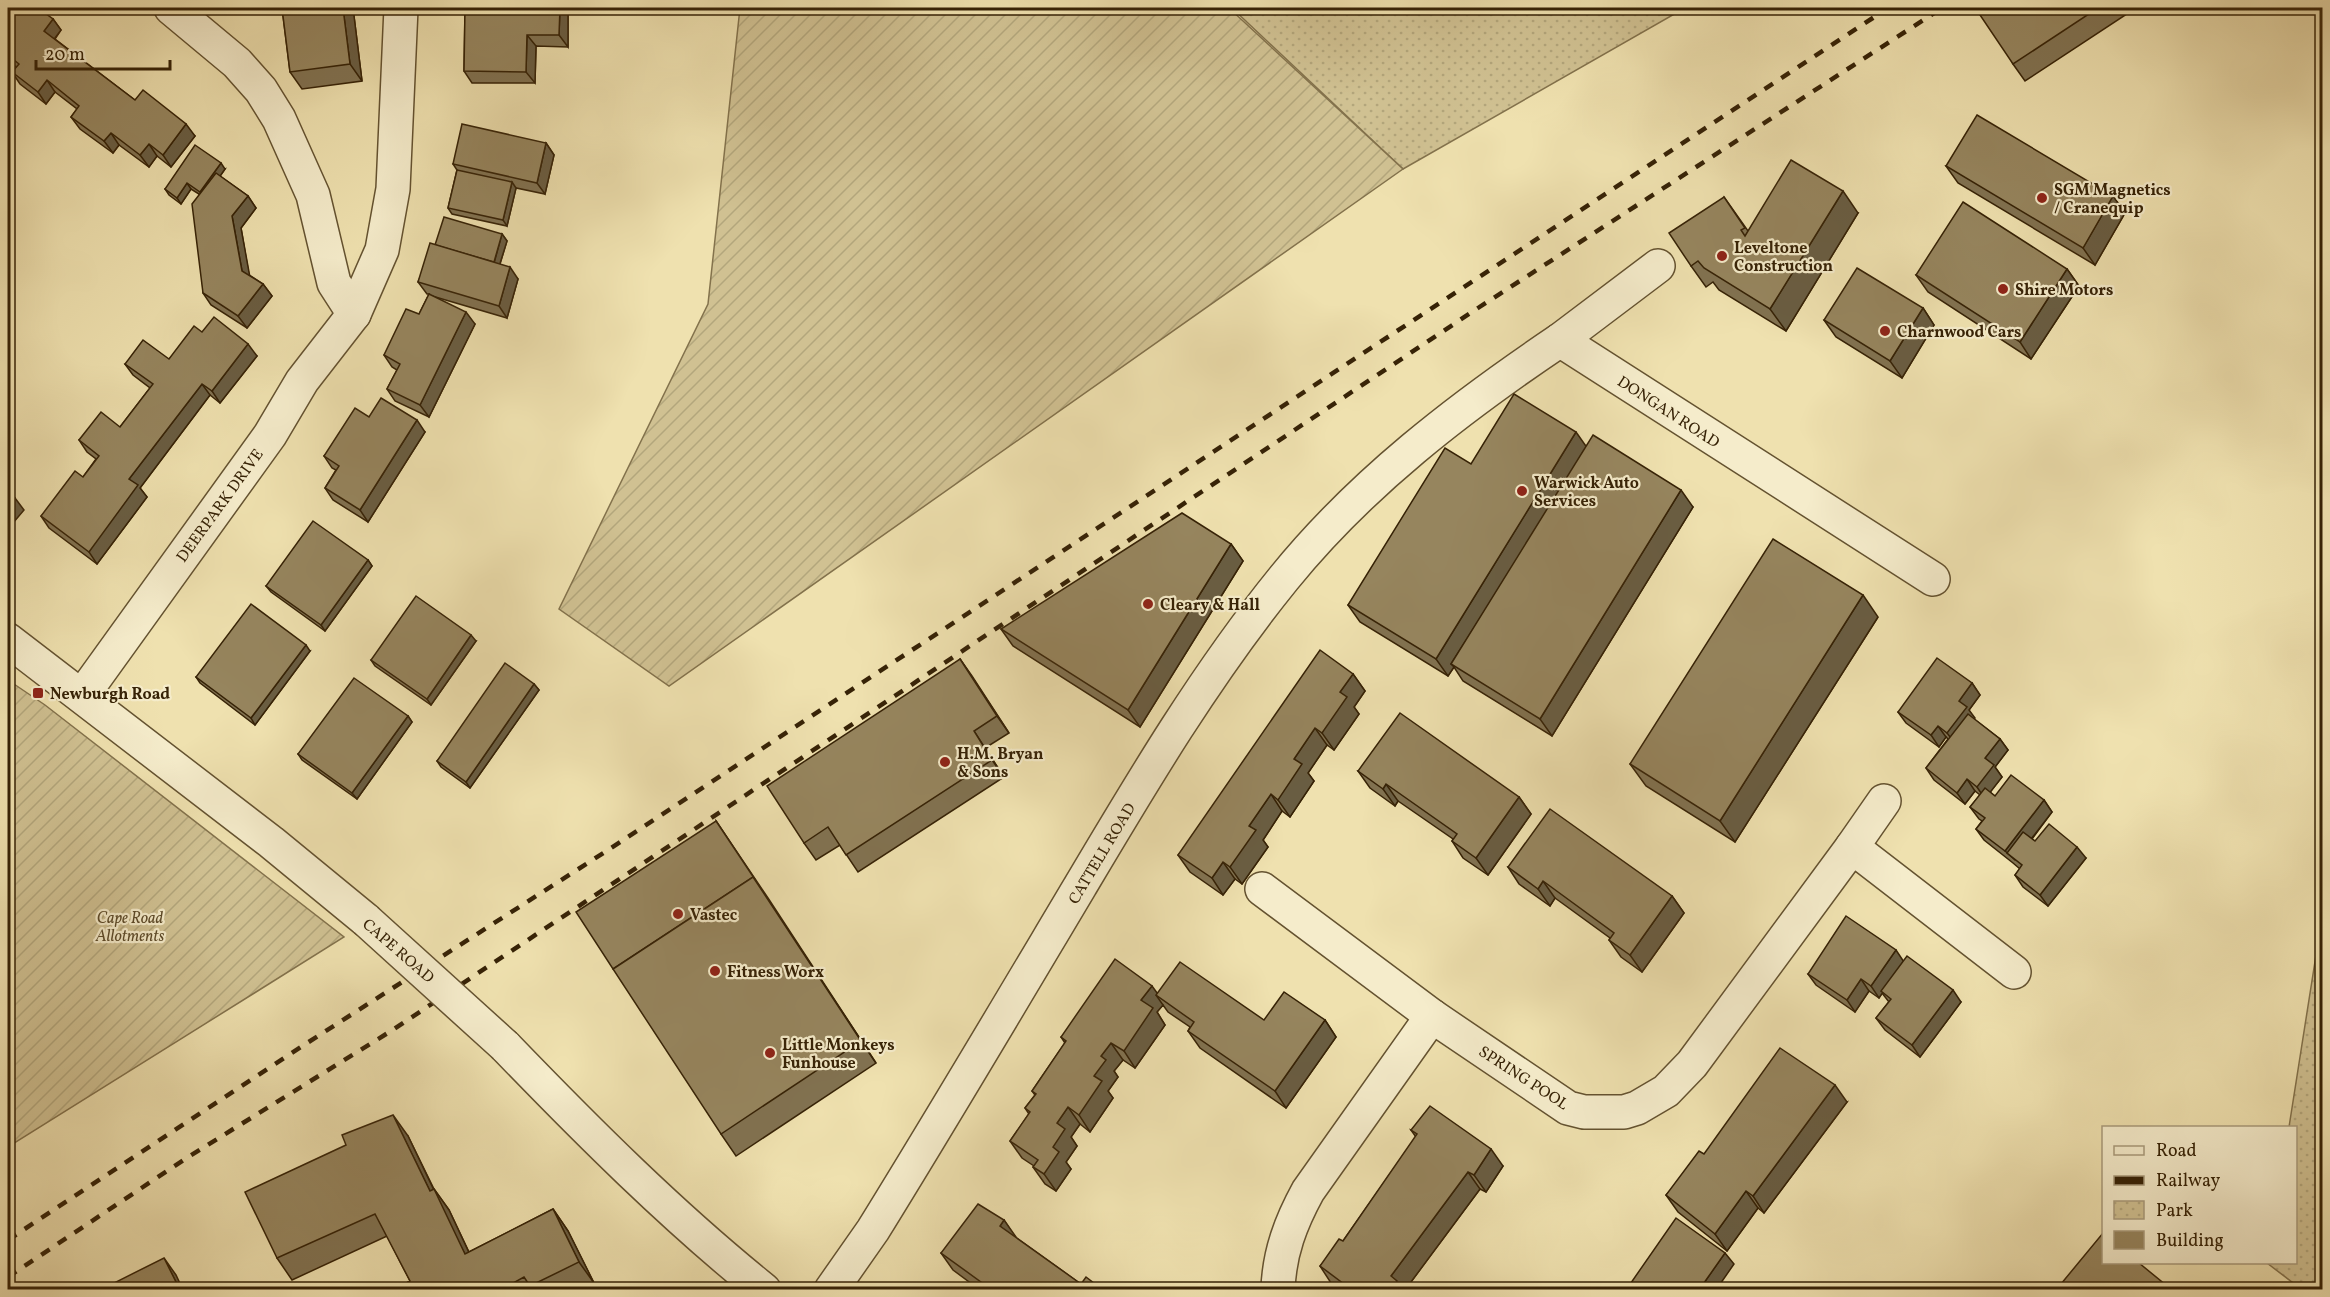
<svg xmlns="http://www.w3.org/2000/svg" width="2330" height="1297" font-family="Vollkorn,serif">
  <style>
    .park { fill: url(#park-dots); stroke: #83724c; stroke-width: 1.5 }
    .garden { fill: url(#garden-furrows); stroke: #83724c; stroke-width: 1.5 }
    .lines { fill: none; stroke-linecap: round; stroke-linejoin: round }
    .minor-casing { stroke: #645230; stroke-width: 36 }
    .minor { stroke: #f5eccb; stroke-width: 33 }
    .rail { stroke: #362206; stroke-width: 4.5; stroke-dasharray: 10 10; stroke-linecap: butt }
    .minor-bridge-casing { stroke: #645230; stroke-width: 36; stroke-linecap: butt }
    .minor-bridge { stroke: #f5eccb; stroke-width: 33 }
    .wall { fill: #817251; stroke: #362206; stroke-width: 1.5 }
    .shaded-wall { fill: #695d42; stroke: #362206; stroke-width: 1.5 }
    .building { fill: #96855e; stroke: #362206; stroke-width: 1.5 }
    .poi-dot { fill: #8f2418; stroke: #f5eccb; stroke-width: 2 }
    .labels { text-anchor: middle; stroke-width: 4.5; stroke-linejoin: round; paint-order: stroke }
    .poi-label { font-size: 16px; font-weight: bold; fill: #362206; stroke: #f5eccb; text-anchor: start }
    .street-label { font-size: 16px; fill: #362206; stroke: #f5eccb }
    .park-label { font-size: 16px; font-style: italic; fill: #5c4a29; stroke: #f5eccb }
  </style>
  <defs>
    <pattern id="park-dots" width="8" height="8" patternUnits="userSpaceOnUse" patternTransform="scale(1.5)"><rect width="8" height="8" fill="#d0c192"/><path d="M2 2h.1M6 6h.1" fill="none" stroke="#b3a67c" stroke-width="1.8" stroke-linecap="round"/></pattern>
    <pattern id="garden-furrows" width="10" height="10" patternUnits="userSpaceOnUse" patternTransform="scale(1.5)"><rect width="10" height="10" fill="#d0c192"/><path d="M-1 1l2-2M0 10L10 0M9 11l2-2" fill="none" stroke="#b3a67c"/></pattern>
  </defs>
  <rect width="100%" height="100%" fill="#efe1af"/>
  <filter id="stains"><feTurbulence type="fractalNoise" baseFrequency=".00333" numOctaves="4"/><feColorMatrix values="0 0 0 0 .2 0 0 0 0 .09 0 0 0 0 .02 0 0 0 .5 -.17"/></filter>
  <radialGradient id="worn" r=".72"><stop offset=".6" stop-color="#630" stop-opacity="0"/><stop offset="1" stop-color="#630" stop-opacity=".3"/></radialGradient>
  <g class="park">
    <path d="M1232,8H1685L1403,169Z"/>
    <path d="M2322,917V1289H2301L2267,1263L2296,1262V1128L2289,1127Z"/>
  </g>
  <g class="garden">
    <path d="M740,8H1229L1403,169L669,686L559,609L708,304Z"/>
    <path d="M8,680L45,705L344,937L8,1147Z"/>
  </g>
  <g class="lines">
    <defs>
      <g id="minor">
        <path d="M171,8L237,63L261,90L279,119L313,195L334,283L354,314"/>
        <path d="M1560,340L1658,266"/>
        <path d="M8,640L271,842L366,920"/>
        <path d="M82,696L270,435L302,381L354,314L382,250L393,189L401,8"/>
        <path d="M1852,847L1884,801"/>
        <path d="M1262,889L1432,1016"/>
        <path d="M505,1046C587,1131 672,1216 764,1290"/>
        <path d="M831,1290L873,1230C943,1117 1011,1002 1079,888C1142,782 1206,674 1284,578C1361,483 1459,408 1560,340L1933,579"/>
        <path d="M1278,1290C1279,1253 1291,1222 1308,1191L1432,1016L1568,1108L1584,1112H1624L1637,1108L1666,1091L1692,1064L1852,847L2014,972"/>
      </g>
    </defs>
    <use href="#minor" class="minor-casing"/>
    <use href="#minor" class="minor"/>
    <g class="rail">
      <path d="M8,1240L304,1045L608,850L1888,8"/>
      <path d="M8,1277L185,1159L391,1031L1478,308L1942,8"/>
    </g>
    <defs>
      <path id="minor-bridge" d="M366,920L505,1046"/>
    </defs>
    <use href="#minor-bridge" class="minor-bridge-casing"/>
    <use href="#minor-bridge" class="minor-bridge"/>
  </g>
  <g class="wall">
    <path d="M8,8L53,19L61,30L55,39L135,100L195,136L171,167L157,156L149,167L119,145L113,153L80,129L71,117L77,109L55,92L46,104L20,84L12,72L16,67L8,60Z"/>
    <path d="M282,8H353L362,81L302,89L290,72Z"/>
    <path d="M465,8H568V47L536,46L535,83H472L464,71Z"/>
    <path d="M1985,8H2136L2025,81L2013,64Z"/>
    <path d="M546,143L554,155L545,194L516,188L507,226L452,214L448,208L457,170L453,164Z"/>
    <path d="M1946,166L2113,196L2125,213L2095,265L1958,183Z"/>
    <path d="M225,169L220,176L248,196L256,208L241,228L249,275L263,284L272,296L247,328L211,305L203,293L199,194L191,189L181,204L169,195L165,189Z"/>
    <path d="M1724,197L1748,231L1858,213L1786,331L1719,290L1713,282L1706,287L1691,266Z"/>
    <path d="M502,234L507,241L500,264L518,279L507,318L432,296L475,324L429,417L395,401L387,389L397,370L392,367L384,355L419,314L429,294H427L418,282L435,245Z"/>
    <path d="M2067,269L2079,286L2031,359L1928,292L1916,275Z"/>
    <path d="M1923,308L1934,325L1902,378L1836,337L1824,320Z"/>
    <path d="M202,332L257,356L220,403L210,395L140,488L147,497L97,564L49,528L41,516L83,477L96,459L87,452L79,440L120,427L150,388L133,375L125,364L169,359Z"/>
    <path d="M369,417L425,432L368,522L333,500L325,488L336,470L332,468L324,456Z"/>
    <path d="M1586,447L1693,507L1552,736L1463,681L1454,667L1448,676L1360,622L1348,605L1471,464Z"/>
    <path d="M1231,544L1243,561L1140,727L1013,646L1001,629Z"/>
    <path d="M368,560L372,566L325,631L271,592L266,586Z"/>
    <path d="M1878,617L1735,842L1646,786L1630,764Z"/>
    <path d="M476,641L431,705L375,666L371,660Z"/>
    <path d="M310,651L255,725L200,683L196,677Z"/>
    <path d="M960,659L1009,733L985,748L1004,777L858,872L840,845L816,860L804,843Z"/>
    <path d="M1353,674L1365,691L1354,707L1359,714L1334,750L1327,745L1308,773L1314,781L1290,817L1282,811L1263,840L1268,847L1242,884L1235,879L1223,895L1190,872L1178,855Z"/>
    <path d="M1972,683L1980,695L1969,710L1974,719L2000,739L2008,750L1995,767L2002,777L1990,792L1995,796L2044,800L2052,812L2032,839L2035,841L2086,858L2048,906L2023,887L2015,875L2020,869L2013,863L1984,840L1976,829L1982,821L1979,819L1970,807L1980,795L1975,791L1965,804L1934,780L1926,768L1948,739L1946,737L1939,747L1906,723L1898,712Z"/>
    <path d="M534,684L539,690L470,788L441,767L437,761Z"/>
    <path d="M408,716L412,722L357,799L302,760L298,754Z"/>
    <path d="M1358,771L1519,797L1531,814L1488,875L1463,858L1452,841L1453,839L1398,801L1395,806L1370,788Z"/>
    <path d="M716,821L876,1063L736,1156L721,1134Z"/>
    <path d="M1508,867L1672,896L1684,913L1642,972L1621,957L1609,940L1610,938L1555,898L1550,906L1519,884Z"/>
    <path d="M1904,961L1961,1002L1920,1057L1885,1030L1876,1018L1889,1002L1882,993L1879,998L1869,991L1855,1012L1816,985L1808,974Z"/>
    <path d="M1157,993L1264,1020H1325L1336,1037L1286,1108L1200,1048L1188,1031L1190,1027L1168,1012L1163,1005L1157,1012L1165,1025L1135,1068L1123,1060L1114,1071L1118,1077L1108,1091L1113,1098L1090,1132L1080,1124L1071,1137L1077,1146L1066,1162L1071,1169L1056,1191L1045,1184L1033,1167L1034,1166L1022,1158L1010,1141L1029,1114L1025,1108L1035,1095L1032,1091L1065,1043L1061,1037Z"/>
    <path d="M1847,1102L1764,1213L1758,1208L1727,1251L1678,1212L1666,1195L1704,1154Z"/>
    <path d="M1411,1130L1503,1166L1486,1192L1480,1189L1405,1290H1341L1331,1283L1320,1266L1343,1241L1416,1137Z"/>
    <path d="M408,1136L434,1189L449,1210L469,1252L553,1209L568,1231L594,1283L581,1290H394L410,1281L387,1236L292,1280L277,1258Z"/>
    <path d="M1004,1220L1015,1237L1081,1284L1103,1290H980L953,1270L941,1253Z"/>
  </g>
  <g class="shaded-wall">
    <path d="M343,8H353L362,81L350,64Z"/>
    <path d="M560,8H568V47L559,35Z"/>
    <path d="M53,19L61,30L52,42L44,31Z"/>
    <path d="M527,35L536,46L535,83L526,72Z"/>
    <path d="M47,80L55,92L46,104L38,92Z"/>
    <path d="M186,124L195,136L171,167L163,155Z"/>
    <path d="M111,133L119,145L113,153L104,141Z"/>
    <path d="M546,143L554,155L545,194L537,183Z"/>
    <path d="M149,144L157,156L149,167L140,155Z"/>
    <path d="M221,163L225,169L205,198L200,192Z"/>
    <path d="M512,182L516,188L507,226L503,220Z"/>
    <path d="M187,183L191,189L181,204L177,198Z"/>
    <path d="M1843,191L1858,213L1786,331L1770,309Z"/>
    <path d="M248,196L256,208L241,228L251,283L242,271L232,216Z"/>
    <path d="M2113,196L2125,213L2095,265L2083,248Z"/>
    <path d="M502,234L507,241L497,273L493,267Z"/>
    <path d="M510,267L518,279L507,318L499,306Z"/>
    <path d="M2067,269L2079,286L2031,359L2020,342Z"/>
    <path d="M263,284L272,296L247,328L238,316Z"/>
    <path d="M1923,308L1934,325L1902,378L1890,361Z"/>
    <path d="M466,312L475,324L429,417L420,405Z"/>
    <path d="M248,344L257,356L220,403L212,391Z"/>
    <path d="M202,384L210,395L140,488L147,497L97,564L89,552L129,479Z"/>
    <path d="M417,420L425,432L368,522L360,510Z"/>
    <path d="M1576,432L1588,449L1451,664L1454,667L1448,676L1436,659Z"/>
    <path d="M8,475L13,484L8,491Z"/>
    <path d="M1681,490L1693,507L1552,736L1540,719Z"/>
    <path d="M15,498L24,510L8,529V507Z"/>
    <path d="M1231,544L1243,561L1140,727L1128,710Z"/>
    <path d="M368,560L372,566L325,631L321,625Z"/>
    <path d="M1863,595L1878,617L1735,842L1720,821Z"/>
    <path d="M471,635L476,641L431,705L427,699Z"/>
    <path d="M306,645L310,651L255,725L251,718Z"/>
    <path d="M960,659L972,676L1009,733L997,716Z"/>
    <path d="M1353,674L1365,691L1354,707L1359,714L1334,750L1322,733L1340,692Z"/>
    <path d="M1972,683L1980,695L1969,710L1975,718L1956,745L1947,733L1959,701Z"/>
    <path d="M534,684L539,690L470,788L466,782Z"/>
    <path d="M408,716L412,722L357,799L352,793Z"/>
    <path d="M1938,726L1946,737L1939,747L1931,735Z"/>
    <path d="M1315,728L1327,745L1308,773L1314,781L1290,817L1278,800L1294,759Z"/>
    <path d="M974,731L985,748L1004,777L992,760Z"/>
    <path d="M2000,739L2008,750L1995,767L2002,777L1985,799L1977,787L1985,758Z"/>
    <path d="M1967,779L1975,791L1965,804L1957,793Z"/>
    <path d="M1386,784L1398,801L1395,806L1383,789Z"/>
    <path d="M1271,794L1282,811L1263,840L1268,847L1242,884L1230,867L1249,826Z"/>
    <path d="M1519,797L1531,814L1488,875L1476,858Z"/>
    <path d="M2044,800L2052,812L2015,860L2005,851Z"/>
    <path d="M716,821L768,898L876,1063L861,1041Z"/>
    <path d="M2077,847L2086,858L2048,906L2040,895Z"/>
    <path d="M1223,862L1235,879L1223,895L1212,878Z"/>
    <path d="M1543,881L1555,898L1550,906L1538,889Z"/>
    <path d="M1672,896L1684,913L1642,972L1630,955Z"/>
    <path d="M1896,950L1904,962L1879,998L1871,986Z"/>
    <path d="M1861,979L1869,991L1855,1012L1847,1000Z"/>
    <path d="M1152,986L1160,997L1156,995L1163,1005L1157,1012L1165,1025L1135,1068L1124,1051L1141,1000Z"/>
    <path d="M1953,990L1961,1002L1920,1057L1912,1045Z"/>
    <path d="M1325,1020L1336,1037L1286,1108L1275,1091Z"/>
    <path d="M1111,1043L1123,1060L1114,1071L1118,1077L1108,1091L1113,1098L1090,1132L1079,1115L1094,1076L1101,1056Z"/>
    <path d="M1835,1085L1847,1102L1764,1213L1753,1196Z"/>
    <path d="M1068,1107L1080,1124L1071,1137L1077,1146L1066,1162L1071,1169L1056,1191L1044,1174L1053,1147L1057,1123Z"/>
    <path d="M393,1115L408,1136L441,1205L434,1189L449,1210L480,1276L465,1254L430,1191Z"/>
    <path d="M1491,1149L1503,1166L1486,1192L1474,1175Z"/>
    <path d="M1468,1172L1480,1189L1405,1290H1392L1391,1276Z"/>
    <path d="M1746,1191L1758,1208L1727,1251L1715,1234Z"/>
    <path d="M553,1209L568,1231L594,1283L579,1262Z"/>
    <path d="M1004,1220L1016,1237L1012,1243L1000,1226Z"/>
    <path d="M1725,1253L1734,1264L1716,1290H1699Z"/>
    <path d="M164,1258L176,1275L183,1290H180Z"/>
  </g>
  <g class="building">
    <path d="M8,8H38L53,19L44,31L135,100L143,90L186,124L163,155L149,144L140,155L111,133L104,141L71,117L79,106L47,80L38,92L12,72L19,64L8,55Z"/>
    <path d="M282,8H343L350,64L290,72Z"/>
    <path d="M465,8H560L559,35H527L526,72L464,71Z"/>
    <path d="M1985,8H2098L2013,64L1978,12Z"/>
    <path d="M1977,115L2113,196L2083,248L1946,166Z"/>
    <path d="M462,124L546,143L537,183L453,164Z"/>
    <path d="M195,145L221,163L200,192L187,183L177,198L165,189Z"/>
    <path d="M1791,160L1843,191L1770,309L1704,268L1698,261L1691,266L1669,233L1724,197L1745,228L1741,230L1745,236Z"/>
    <path d="M457,170L512,182L503,220L448,208Z"/>
    <path d="M216,173L248,196L232,216L242,271L263,284L238,316L203,293L192,204Z"/>
    <path d="M1963,202L2067,269L2020,342L1916,275Z"/>
    <path d="M444,217L502,234L494,262L435,245Z"/>
    <path d="M430,243L510,267L499,306L418,282Z"/>
    <path d="M1857,268L1923,308L1890,361L1824,320Z"/>
    <path d="M429,294L466,312L420,405L387,389L400,364L384,355L406,309L419,314Z"/>
    <path d="M214,317L248,344L212,391L202,384L129,479L138,485L89,552L41,516L75,471L83,477L99,456L79,440L101,412L120,427L153,384L125,364L143,340L169,359L194,326L202,332Z"/>
    <path d="M1514,394L1576,432L1436,659L1348,605L1445,448L1471,464Z"/>
    <path d="M381,398L417,420L360,510L325,488L339,466L324,456L355,408L369,417Z"/>
    <path d="M1593,435L1681,490L1540,719L1451,664Z"/>
    <path d="M8,491L15,498L8,507Z"/>
    <path d="M1182,513L1231,544L1128,710L1001,629Z"/>
    <path d="M313,521L368,560L321,625L266,586Z"/>
    <path d="M1773,539L1863,595L1720,821L1630,764Z"/>
    <path d="M416,596L471,635L427,699L371,660Z"/>
    <path d="M251,604L306,645L251,718L196,677Z"/>
    <path d="M1320,650L1353,674L1340,692L1347,697L1322,733L1315,728L1294,759L1302,764L1278,800L1271,794L1249,826L1256,830L1230,867L1223,862L1212,878L1178,855Z"/>
    <path d="M1937,658L1972,683L1959,701L1967,707L1947,733L1938,726L1931,735L1898,712Z"/>
    <path d="M960,659L997,716L974,731L992,760L846,855L828,827L804,843L767,786Z"/>
    <path d="M505,663L534,684L466,782L437,761Z"/>
    <path d="M354,678L408,716L352,793L298,754Z"/>
    <path d="M1400,713L1519,797L1476,858L1452,841L1457,834L1386,784L1383,789L1358,771Z"/>
    <path d="M1968,714L2000,739L1985,758L1994,765L1977,787L1967,779L1957,793L1926,768Z"/>
    <path d="M2011,775L2044,800L2005,851L1976,829L1985,818L1970,807L1985,788L1995,796Z"/>
    <path d="M1550,809L1672,896L1630,955L1609,940L1614,933L1543,881L1538,889L1508,867Z"/>
    <path d="M716,821L756,881L753,877L613,969L576,912Z"/>
    <path d="M2049,824L2077,847L2040,895L2015,875L2022,865L2007,853L2023,832L2035,841Z"/>
    <path d="M753,877L861,1041L721,1134L613,969Z"/>
    <path d="M1846,916L1896,950L1871,986L1861,979L1847,1000L1808,974Z"/>
    <path d="M1907,956L1953,990L1912,1045L1876,1018L1891,999L1881,991Z"/>
    <path d="M1115,959L1152,986L1141,1000L1153,1008L1124,1051L1111,1043L1101,1056L1106,1060L1094,1076L1102,1081L1079,1115L1068,1107L1057,1123L1065,1129L1053,1147L1059,1152L1044,1174L1033,1167L1038,1160L1010,1141L1030,1112L1025,1108L1036,1094L1032,1091L1066,1041L1061,1037Z"/>
    <path d="M1180,962L1264,1020L1284,992L1325,1020L1275,1091L1188,1031L1194,1022L1156,995Z"/>
    <path d="M1780,1048L1835,1085L1753,1196L1746,1191L1715,1234L1666,1195L1699,1151L1704,1154Z"/>
    <path d="M1430,1106L1491,1149L1474,1175L1468,1172L1391,1276L1397,1281L1392,1290H1352L1320,1266L1339,1239L1343,1241L1417,1134L1411,1130Z"/>
    <path d="M393,1115L430,1191L434,1189L465,1254L553,1209L579,1262L530,1286L524,1277L513,1283L516,1290H394L410,1281L375,1214L277,1258L245,1192L346,1145L342,1135Z"/>
    <path d="M978,1204L1004,1220L1000,1226L1081,1284L1086,1277L1103,1290H992L941,1253Z"/>
    <path d="M1676,1218L1725,1253L1699,1290H1626Z"/>
    <path d="M2103,1233V1263H2139L2172,1290H2056Z"/>
    <path d="M164,1258L180,1290H112L110,1285Z"/>
  </g>
  <g class="poi-dot">
    <circle cx="2042" cy="198" r="6"/>
    <circle cx="1722" cy="256" r="6"/>
    <circle cx="2003" cy="289" r="6"/>
    <circle cx="1885" cy="331" r="6"/>
    <circle cx="1522" cy="491" r="6"/>
    <circle cx="1148" cy="604" r="6"/>
    <rect x="32" y="687" width="12" height="12" rx="3"/>
    <circle cx="945" cy="762" r="6"/>
    <circle cx="678" cy="914" r="6"/>
    <circle cx="715" cy="971" r="6"/>
    <circle cx="770" cy="1053" r="6"/>
  </g>
  <g class="labels">
    <g class="poi-label">
      <text x="2054" y="195">SGM Magnetics<tspan x="2054" dy="18">/ Cranequip</tspan></text>
      <text x="1734" y="253">Leveltone<tspan x="1734" dy="18">Construction</tspan></text>
      <text x="2015" y="295">Shire Motors</text>
      <text x="1897" y="337">Charnwood Cars</text>
      <text x="1534" y="488">Warwick Auto<tspan x="1534" dy="18">Services</tspan></text>
      <text x="1160" y="610">Cleary &amp; Hall</text>
      <text x="50" y="699">Newburgh Road</text>
      <text x="957" y="759">H.M. Bryan<tspan x="957" dy="18">&amp; Sons</tspan></text>
      <text x="690" y="920">Vastec</text>
      <text x="727" y="977">Fitness Worx</text>
      <text x="782" y="1050">Little Monkeys<tspan x="782" dy="18">Funhouse</tspan></text>
    </g>
    <g class="street-label">
      <text transform="translate(1669 411) rotate(33)" y="6">DONGAN ROAD</text>
      <text transform="translate(219 505) rotate(-54)" y="6">DEERPARK DRIVE</text>
      <text transform="translate(1101 853) rotate(-59)" y="6">CATTELL ROAD</text>
      <text transform="translate(399 950) rotate(41)" y="6">CAPE ROAD</text>
      <text transform="translate(1524 1077) rotate(33)" y="6">SPRING POOL</text>
    </g>
    <g class="park-label">
      <text x="130" y="923">Cape Road<tspan x="130" dy="18">Allotments</tspan></text>
    </g>
  </g>
  <rect width="2330" height="1297" fill="none" stroke="#efe1af" stroke-width="30"/>
  <rect x="9" y="9" width="2312" height="1279" fill="none" stroke="#362206" stroke-width="3"/>
  <rect x="15" y="15" width="2300" height="1267" fill="none" stroke="#362206" stroke-width="1.5"/>
  <rect x="2102" y="1126" width="195" height="138" fill="#f5eccb" stroke="#a99b7c" stroke-width="1.5"/>
  <rect x="2114" y="1146" width="30" height="9" fill="#f5eccb" stroke="#a99b7c" stroke-width="1.5"/>
  <text x="2156" y="1156" font-size="18" fill="#362206">Road</text>
  <rect x="2114" y="1176" width="30" height="9" fill="#362206" stroke="#a99b7c" stroke-width="1.5"/>
  <text x="2156" y="1186" font-size="18" fill="#362206">Railway</text>
  <rect x="2114" y="1201" width="30" height="18" fill="url(#park-dots)" stroke="#a99b7c" stroke-width="1.5"/>
  <text x="2156" y="1216" font-size="18" fill="#362206">Park</text>
  <rect x="2114" y="1231" width="30" height="18" fill="#96855e" stroke="#a99b7c" stroke-width="1.5"/>
  <text x="2156" y="1246" font-size="18" fill="#362206">Building</text>
  <path d="M36 60v9h134v-9" fill="none" stroke="#362206" stroke-width="3"/>
  <text x="45" y="60" font-size="18" fill="#362206" stroke="#f5eccb" stroke-width="4.5" paint-order="stroke">20 m</text>
  <rect width="100%" height="100%" filter="url(#stains)"/>
  <rect width="100%" height="100%" fill="url(#worn)"/>
</svg>
